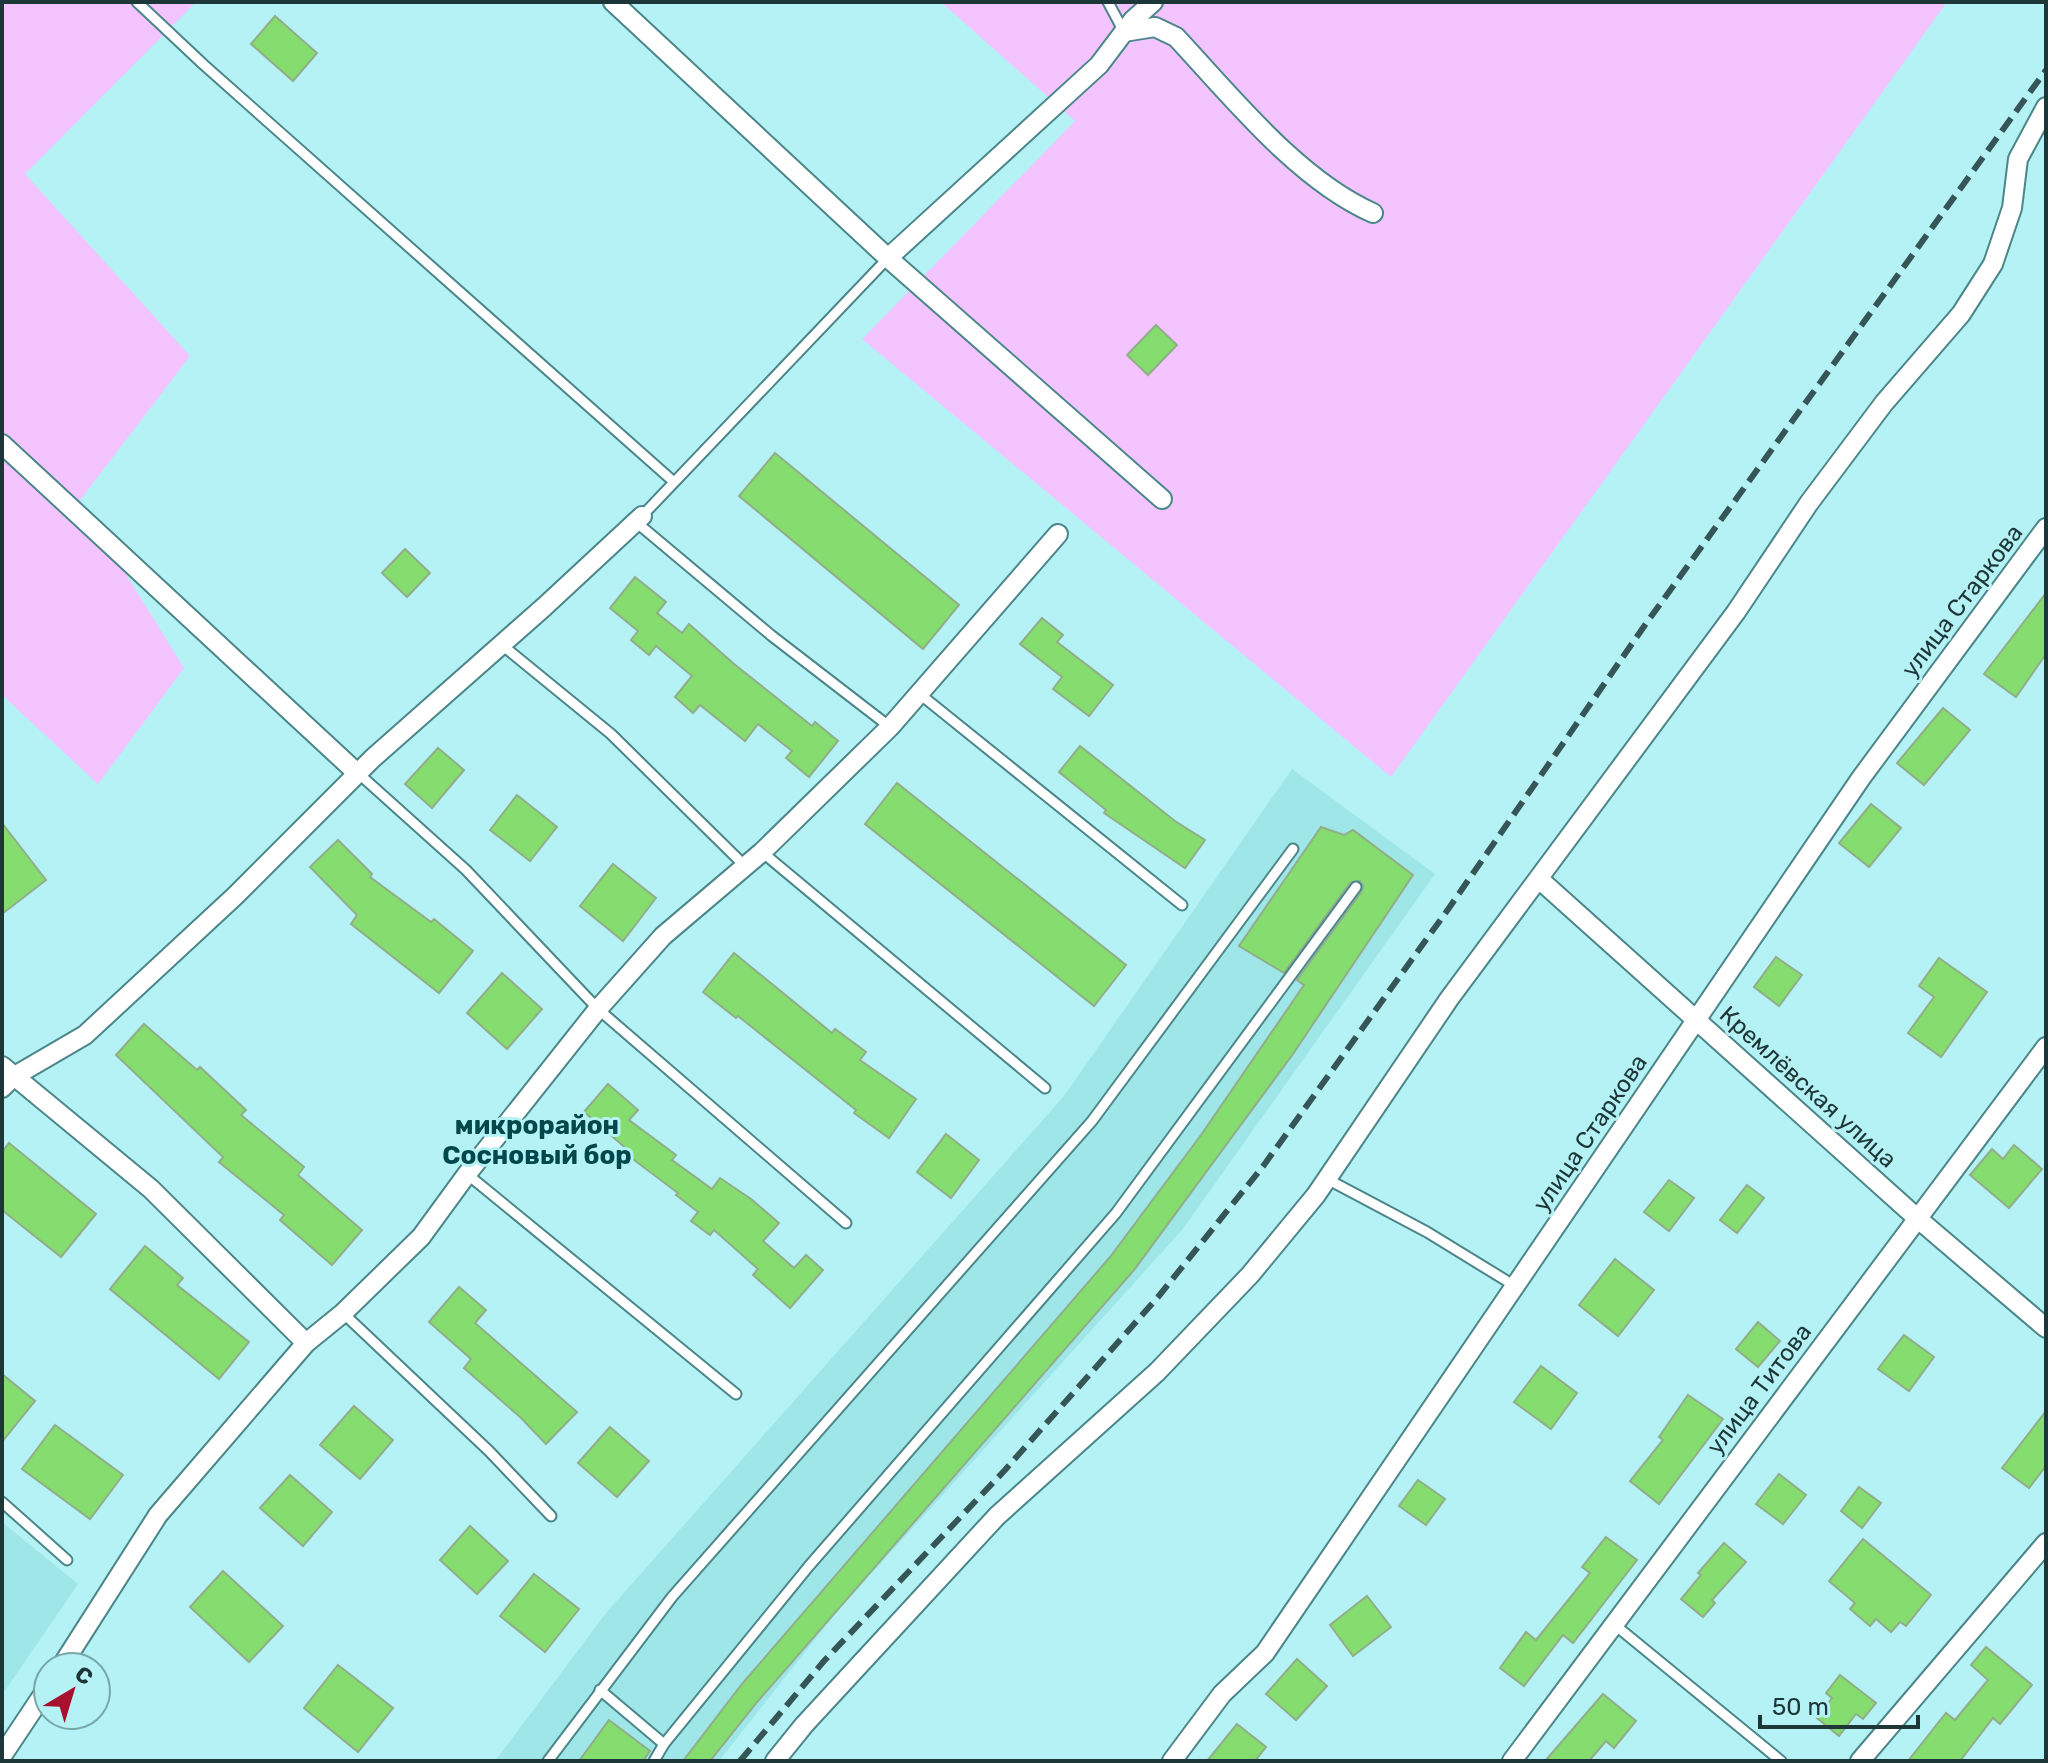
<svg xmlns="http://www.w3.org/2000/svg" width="2048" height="1763" font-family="Rubik,sans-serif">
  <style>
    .built { fill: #9fe6e9 }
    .green { fill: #f3c4ff }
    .building { fill: #86dd6f; stroke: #91ae89; stroke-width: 2 }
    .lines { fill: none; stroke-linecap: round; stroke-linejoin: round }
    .service-casing { stroke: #4b8689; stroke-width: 13 }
    .minor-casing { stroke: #4b8689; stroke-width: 22 }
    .service { stroke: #fff; stroke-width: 9 }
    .minor { stroke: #fff; stroke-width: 18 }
    .rail { stroke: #365557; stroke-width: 6; stroke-dasharray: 16 8; stroke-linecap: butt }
    .labels { text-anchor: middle; stroke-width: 6; stroke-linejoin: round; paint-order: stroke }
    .street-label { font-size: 24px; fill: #1d3637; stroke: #b5f2f5 }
    .neighbourhood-label { font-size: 26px; font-weight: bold; fill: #00484b; stroke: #b5f2f5 }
  </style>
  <rect width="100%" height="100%" fill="#b5f2f5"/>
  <g class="built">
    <path d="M1292,769L1435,874L1182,1230L835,1614L719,1761H495L606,1613L1064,1096Z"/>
    <path d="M2,1522L78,1584L2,1695Z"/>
  </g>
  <g class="green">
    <path d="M2,2H196L25,174L190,356L80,500L184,668L98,784L2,695Z"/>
    <path d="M941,2H1947L1391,777L862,339L1075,121Z"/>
  </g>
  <g class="building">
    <path d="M275,16L317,53L293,81L251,44Z"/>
    <path d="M1156,325L1177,345L1148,375L1127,355Z"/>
    <path d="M775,453L959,605L923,649L739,496Z"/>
    <path d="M405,549L430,573L407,597L382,573Z"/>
    <path d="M635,577L666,602L657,613L682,633L689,624L734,664L812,726L815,722L838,741L809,777L786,758L792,751L758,724L745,741L700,705L693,713L675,697L692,676L656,646L649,655L631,640L638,631L610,608Z"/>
    <path d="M2046,593V654L2016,697L1984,674Z"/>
    <path d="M1042,618L1063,635L1057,642L1113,685L1089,716L1053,689L1062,677L1020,644Z"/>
    <path d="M1943,708L1970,730L1924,785L1897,763Z"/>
    <path d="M1080,746L1175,821L1205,840L1185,868L1104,813L1106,810L1059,772Z"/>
    <path d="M438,748L464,770L432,808L405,784Z"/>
    <path d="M897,783L1126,965L1094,1006L865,824Z"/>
    <path d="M517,795L557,827L530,861L490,830Z"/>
    <path d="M1871,804L1901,828L1869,867L1839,843Z"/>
    <path d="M2,823L46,880L2,914Z"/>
    <path d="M1321,827L1344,835L1353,830L1413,875L1293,1054L1134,1270L758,1701L710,1761H683L742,1684L1110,1257L1201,1135L1304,985L1297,980L1362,891L1363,885L1360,881L1350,883L1284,973L1239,946Z"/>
    <path d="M338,840L372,874L370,877L431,922L434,919L473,951L439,993L351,924L357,915L310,867Z"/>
    <path d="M613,864L656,898L623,941L580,906Z"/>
    <path d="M734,953L832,1033L835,1029L866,1052L860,1060L916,1099L889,1138L854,1113L856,1110L738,1016L736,1018L703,992Z"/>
    <path d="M1776,957L1802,975L1779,1006L1754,987Z"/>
    <path d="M1939,958L1987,992L1941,1057L1908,1033L1934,997L1919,986Z"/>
    <path d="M502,973L542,1009L507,1049L467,1013Z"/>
    <path d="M144,1024L197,1070L200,1067L246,1110L241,1115L304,1167L298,1175L362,1230L332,1265L280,1220L284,1215L219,1162L223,1157L116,1055Z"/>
    <path d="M608,1084L638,1110L629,1120L676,1155L672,1160L712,1189L720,1178L751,1199L779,1223L763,1241L794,1268L806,1255L823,1270L790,1308L753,1275L758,1269L714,1230L710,1235L691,1221L698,1212L676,1195L678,1193L626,1154L629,1151L584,1112Z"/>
    <path d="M946,1134L979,1160L951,1198L917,1172Z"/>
    <path d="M9,1143L96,1214L61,1257L2,1210V1152Z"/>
    <path d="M2014,1145L2042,1169L2009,1208L1970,1175L1992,1149L2003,1159Z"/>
    <path d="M1669,1180L1694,1198L1669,1231L1644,1212Z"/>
    <path d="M1747,1185L1764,1198L1737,1233L1720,1220Z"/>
    <path d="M145,1246L183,1278L177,1285L249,1342L219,1379L110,1289Z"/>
    <path d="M1615,1259L1654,1290L1618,1336L1579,1305Z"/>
    <path d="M459,1287L486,1310L475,1323L577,1412L546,1444L520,1417L464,1368L471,1359L429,1322Z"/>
    <path d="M1758,1322L1780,1341L1758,1367L1736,1349Z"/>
    <path d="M1904,1335L1934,1357L1909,1391L1878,1369Z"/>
    <path d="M1541,1366L1577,1393L1551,1429L1514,1402Z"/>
    <path d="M2,1374L35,1401L2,1442Z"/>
    <path d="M1688,1395L1723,1419L1659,1504L1630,1481L1663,1440L1659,1437Z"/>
    <path d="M354,1406L393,1440L360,1479L320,1445Z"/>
    <path d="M2046,1411V1466L2029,1488L2002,1468Z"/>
    <path d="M55,1425L123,1475L90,1519L22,1469Z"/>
    <path d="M610,1427L649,1461L617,1497L578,1463Z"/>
    <path d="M1779,1474L1806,1495L1783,1524L1756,1504Z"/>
    <path d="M290,1475L332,1512L303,1546L260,1508Z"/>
    <path d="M1418,1480L1445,1499L1426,1525L1399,1506Z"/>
    <path d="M1859,1487L1881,1503L1862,1528L1841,1511Z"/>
    <path d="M470,1526L508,1561L477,1594L440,1560Z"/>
    <path d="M1606,1537L1637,1560L1573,1643L1563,1635L1524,1686L1500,1668L1526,1632L1536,1640L1590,1573L1582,1567Z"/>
    <path d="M1863,1539L1931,1595L1906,1626L1900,1622L1891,1632L1876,1619L1870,1626L1850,1609L1855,1603L1829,1581Z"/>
    <path d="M1724,1543L1746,1562L1712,1600L1715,1603L1703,1617L1681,1599L1701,1575L1698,1573Z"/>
    <path d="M223,1571L283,1626L249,1662L190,1607Z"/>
    <path d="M534,1574L579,1609L545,1652L500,1616Z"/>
    <path d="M1367,1596L1391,1627L1353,1656L1330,1625Z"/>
    <path d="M1986,1647L2032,1685L2000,1724L1993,1718L1960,1761H1908L1946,1713L1955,1720L1988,1680L1971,1665Z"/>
    <path d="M1297,1659L1327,1686L1296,1720L1266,1694Z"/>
    <path d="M338,1665L393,1708L358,1752L304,1708Z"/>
    <path d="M1840,1675L1876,1703L1863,1719L1856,1714L1839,1736L1817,1718L1832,1698L1826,1693Z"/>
    <path d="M1603,1694L1636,1721L1614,1748L1606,1741L1589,1761H1545Z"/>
    <path d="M609,1720L650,1751L643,1761H579Z"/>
    <path d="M1237,1724L1266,1747L1255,1761H1207Z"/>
  </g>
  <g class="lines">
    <defs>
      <g id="service">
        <path d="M137,2L204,65L674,482"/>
        <path d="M1108,2L1124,32"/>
        <path d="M642,516L888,258"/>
        <path d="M636,522L772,636L890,727"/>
        <path d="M502,645L611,734L745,866"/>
        <path d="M921,695L1182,905"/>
        <path d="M358,773L466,870L598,1009L846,1223"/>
        <path d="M762,852L1045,1088"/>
        <path d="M467,1174L736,1394"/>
        <path d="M1327,1179L1427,1232L1515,1286"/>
        <path d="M343,1313L489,1451L551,1516"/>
        <path d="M2,1502L67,1560"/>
        <path d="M1615,1625L1781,1761"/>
        <path d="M600,1690L664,1744"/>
        <path d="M548,1761L672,1597L1092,1121L1293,849"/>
        <path d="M654,1761L664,1744L809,1566L1116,1213L1356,887"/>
      </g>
      <g id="minor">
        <path d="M613,2L888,258L1162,499"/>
        <path d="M1124,32L1155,27L1176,37C1231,96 1298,180 1373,213"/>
        <path d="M888,258L1099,65L1133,20L1153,2"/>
        <path d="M2,444L357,773"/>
        <path d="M1539,879L1917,1218L2046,1328"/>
        <path d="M2,1066L151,1189L306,1343"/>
        <path d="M2,1088L13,1077L85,1035L235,896L373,758L544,607L642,516"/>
        <path d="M61,1667L158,1515L306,1343L343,1313L421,1237L467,1174L598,1009L663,936L762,852L890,727L1058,534"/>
        <path d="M2,1756L48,1687"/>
        <path d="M775,1761L804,1725L997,1516L1157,1372L1250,1275L1316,1195L1449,999L1736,612L1809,503L1884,403L1961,314L1993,264L2012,208L2018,159L2046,107"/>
        <path d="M1172,1761L1222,1694L1265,1653L1861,778L2046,528"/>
        <path d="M1512,1761L2046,1047"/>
        <path d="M1860,1761L2046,1543"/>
      </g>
    </defs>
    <use href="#service" class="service-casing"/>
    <use href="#minor" class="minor-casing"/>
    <use href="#service" class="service"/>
    <use href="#minor" class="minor"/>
    <path class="rail" d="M740,1761L824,1661L1005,1470L1158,1297L1264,1165L1449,908L1645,625L2046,70"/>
  </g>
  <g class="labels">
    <g class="street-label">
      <text transform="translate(1962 601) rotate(-53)" y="8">улица Старкова</text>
      <text transform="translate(1808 1087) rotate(42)" y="8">Кремлёвская улица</text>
      <text transform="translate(1590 1133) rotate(-56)" y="8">улица Старкова</text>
      <text transform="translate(1759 1389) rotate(-53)" y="8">улица Титова</text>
    </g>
    <g class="neighbourhood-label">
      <text x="537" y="1134">микрорайон<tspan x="537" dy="30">Сосновый бор</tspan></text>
    </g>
  </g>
  <rect width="2048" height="1763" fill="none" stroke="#1d3637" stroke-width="8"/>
  <g transform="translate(72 1691) rotate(38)"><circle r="38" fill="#b5f2f5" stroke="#78a7a9" stroke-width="2"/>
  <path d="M0-6L14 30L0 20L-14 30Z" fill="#a8102e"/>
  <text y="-12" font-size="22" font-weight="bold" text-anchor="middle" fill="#1d3637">С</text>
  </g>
  <path d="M1760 1715v12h158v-12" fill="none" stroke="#1d3637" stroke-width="4"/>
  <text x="1772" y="1715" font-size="24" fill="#1d3637" stroke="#b5f2f5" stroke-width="6" paint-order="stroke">50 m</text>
</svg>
